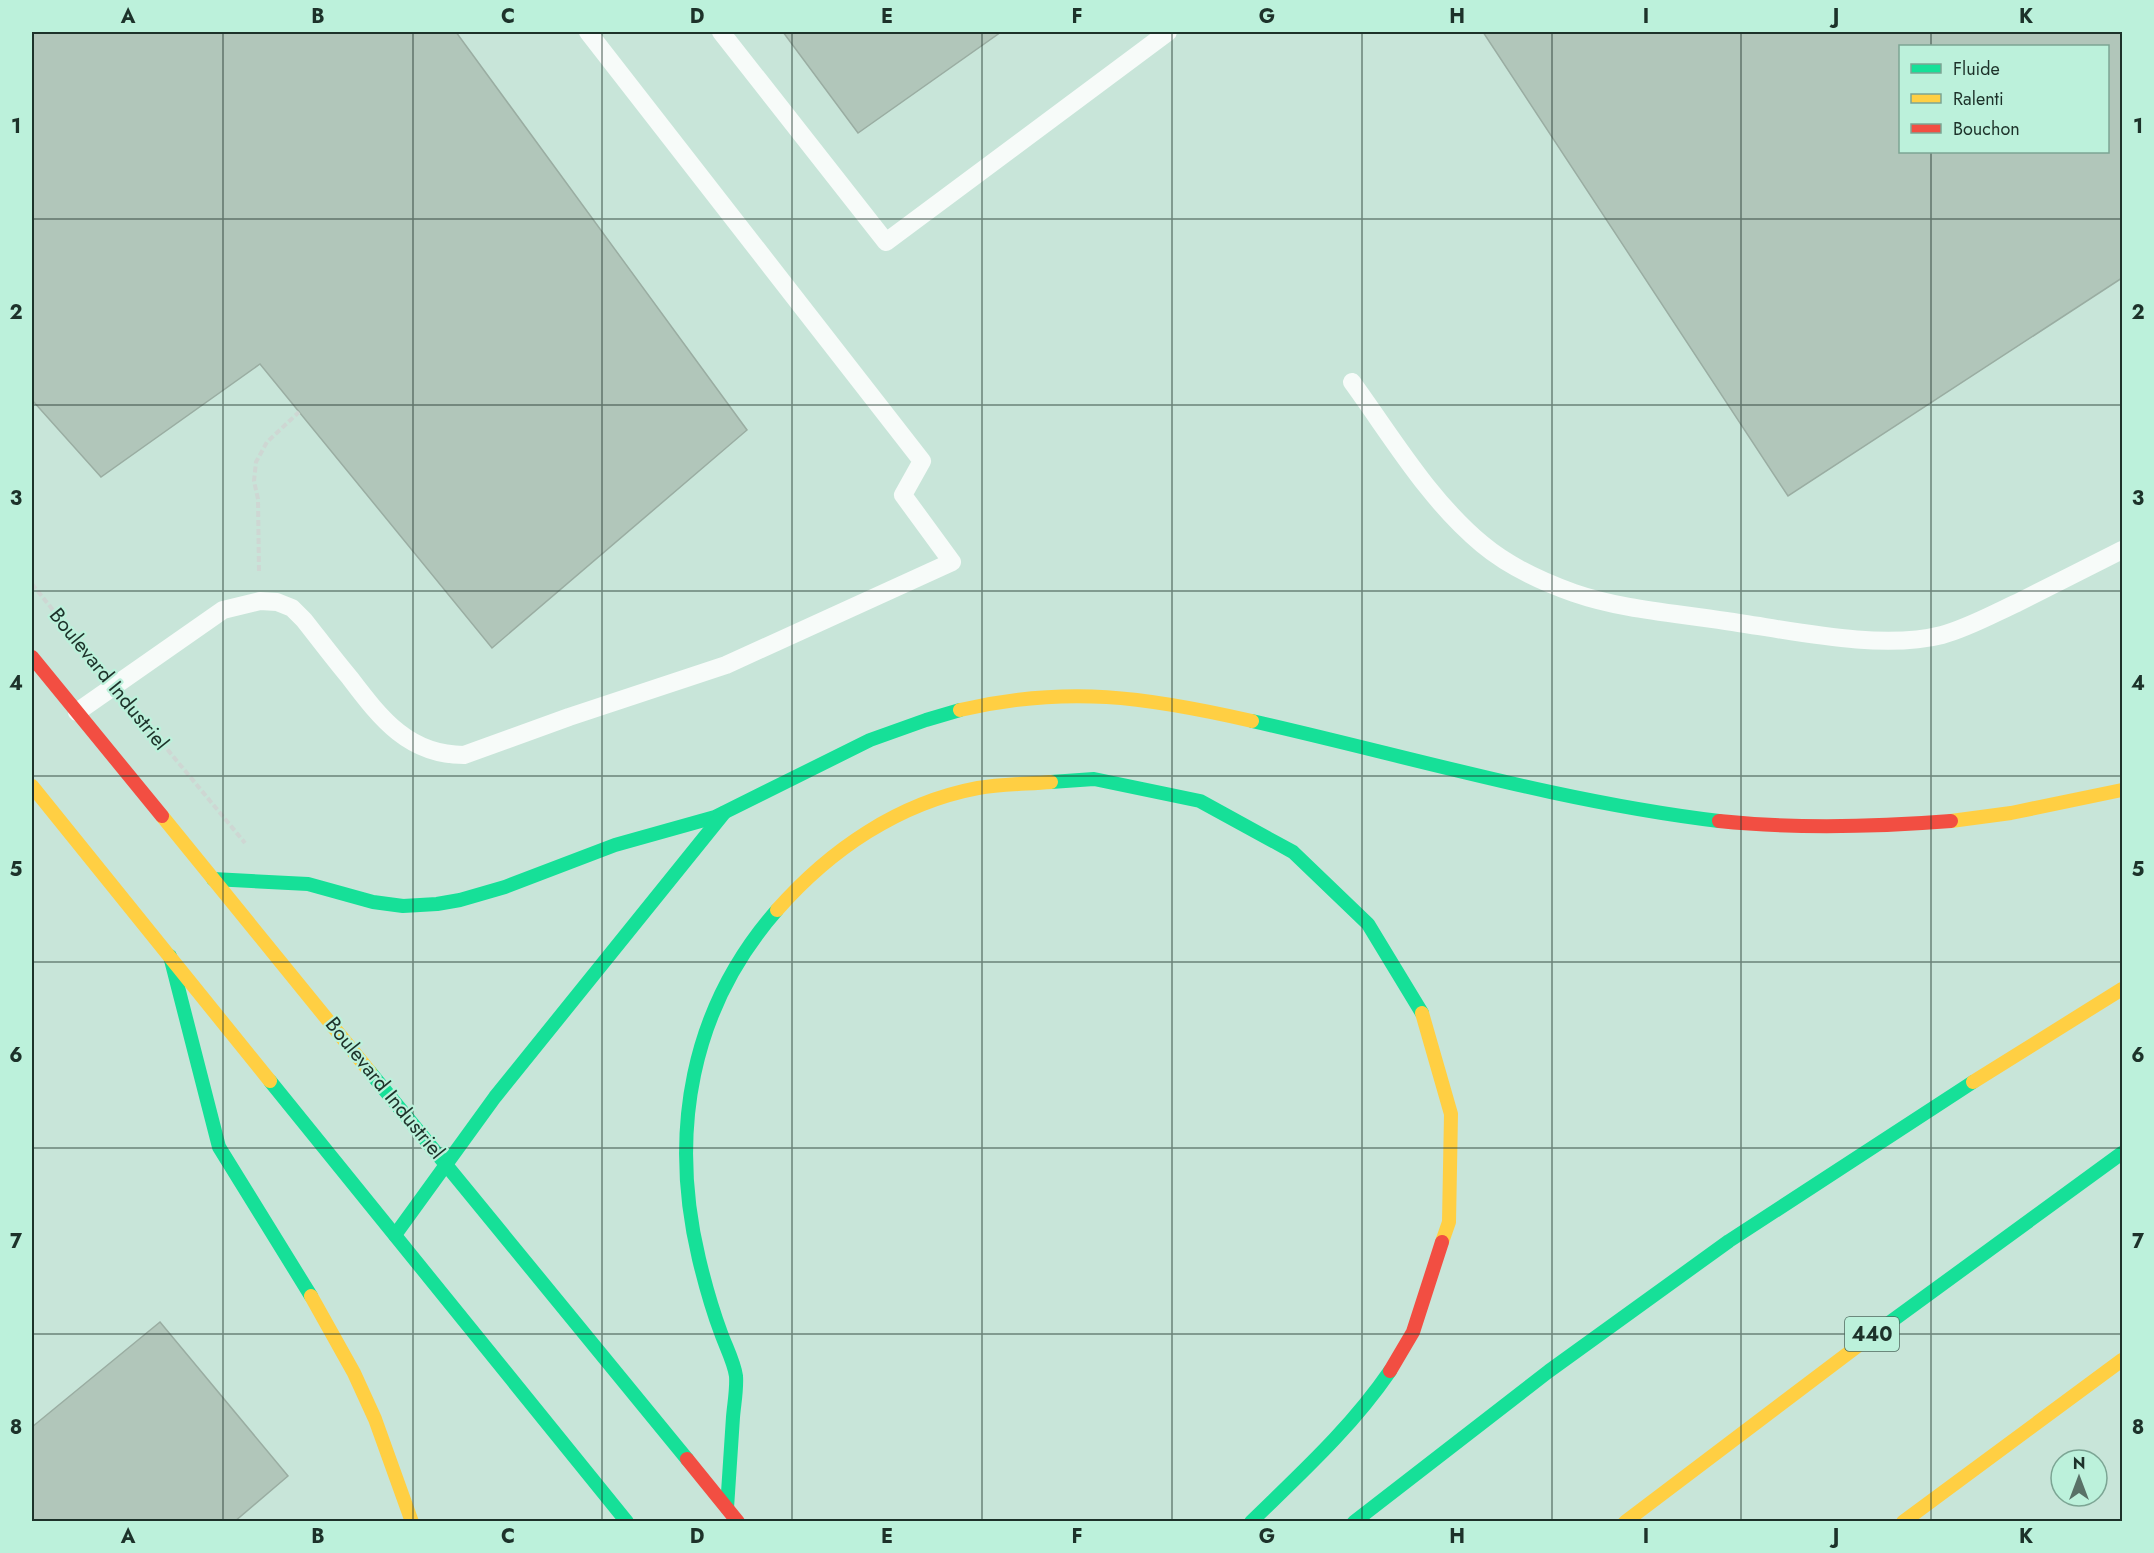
<svg xmlns="http://www.w3.org/2000/svg" width="2154" height="1553" font-family="Jost,sans-serif">
  <style>
    .building { fill: #b1c6ba; stroke: #9aada2; stroke-width: 1.5; fill-rule: evenodd }
    .lines { fill: none; stroke-linecap: round; stroke-linejoin: round }
    .path { stroke: #ced7d3; stroke-width: 4; stroke-dasharray: 6 3; stroke-linecap: butt }
    .lane { stroke: #f7fbf9; stroke-width: 18 }
    .fast { stroke: #16e098; stroke-width: 14 }
    .slow { stroke: #ffcf43; stroke-width: 14 }
    .jam { stroke: #f24e42; stroke-width: 14 }
    .grid { fill: none; stroke: #1d322a; stroke-width: 1.5; stroke-opacity: 0.55 }
    .labels { text-anchor: middle; stroke-width: 4.5; stroke-linejoin: round; paint-order: stroke }
    .shield { fill: #bcf1db; stroke: #4d6b5f; stroke-width: 1.5 }
    .shield-label { font-size: 20px; font-weight: bold; fill: #1d322a }
    .street-label { font-size: 21px; fill: #1d322a; stroke: #bcf1db }
    .neatline { fill: none; stroke: #1d322a; stroke-width: 2 }
    .grid-label { font-size: 20px; text-anchor: middle; font-weight: bold; fill: #1d322a }
  </style>
  <rect width="100%" height="100%" fill="#c8e5d9"/>
  <g class="building">
    <path d="M32,32H456L747,430L492,648L260,364L101,477L32,400Z"/>
    <path d="M783,32H1001L858,133Z"/>
    <path d="M1483,32H2122V278L1788,496ZM1900,46H2108V152H1900Z"/>
    <path d="M160,1322L288,1476L234,1522H32V1427Z"/>
  </g>
  <g class="lines">
    <g class="path">
      <path d="M259,571L258,499L254,481L256,462L267,442L299,412"/>
      <path d="M32,584L96,663"/>
      <path d="M133,708L245,843"/>
    </g>
    <g class="lane">
      <path d="M721,32L886,242L1168,32"/>
      <path d="M1352,382C1392,437 1429,500 1482,544C1507,565 1543,582 1574,593C1623,610 1676,613 1726,621C1790,630 1880,651 1942,635C1968,628 1993,614 2017,603C2052,585 2087,568 2122,550"/>
      <path d="M77,712L223,610L260,601L277,602L292,608L304,620C319,639 334,659 350,678C381,719 409,755 464,755L569,717L726,665L952,562L903,495L922,461L588,32"/>
    </g>
    <g class="fast">
      <path d="M1252,721C1407,756 1560,802 1719,821"/>
      <path d="M1051,782L1094,779L1200,801L1293,852L1368,924L1422,1013"/>
      <path d="M213,879L308,884L373,902L403,906L437,904L460,900L505,887L615,845L715,817L870,740L926,720L960,710"/>
      <path d="M170,956L219,1147L311,1296"/>
      <path d="M370,1072L687,1459"/>
      <path d="M270,1081L627,1522"/>
      <path d="M395,1235L495,1097L724,813"/>
      <path d="M1863,1342L2122,1153"/>
      <path d="M727,1508C729,1478 731,1447 733,1417C734,1404 737,1390 736,1376C734,1362 726,1347 721,1333C712,1309 705,1284 699,1259C669,1133 690,1009 777,910"/>
      <path d="M1251,1522C1300,1474 1351,1428 1390,1371"/>
      <path d="M1354,1522L1549,1371L1729,1241L1973,1082"/>
    </g>
    <g class="slow">
      <path d="M960,710C1067,685 1147,697 1252,721"/>
      <path d="M32,786L270,1081"/>
      <path d="M162,816L370,1072"/>
      <path d="M1951,821L2011,813L2122,790"/>
      <path d="M777,910C830,850 898,803 978,788C1002,784 1027,784 1051,782"/>
      <path d="M1422,1013L1451,1114L1449,1222L1442,1242"/>
      <path d="M1973,1082L2122,989"/>
      <path d="M311,1296L354,1373L375,1419L412,1522"/>
      <path d="M1625,1522L1863,1342"/>
      <path d="M1903,1522L2122,1360"/>
    </g>
    <g class="jam">
      <path d="M32,657L162,816"/>
      <path d="M1719,821C1796,829 1874,827 1951,821"/>
      <path d="M1390,1371L1413,1332L1442,1242"/>
      <path d="M687,1459L738,1522"/>
    </g>
  </g>
  <path class="grid" d="M223,32V1522M413,32V1522M602,32V1522M792,32V1522M982,32V1522M1172,32V1522M1362,32V1522M1552,32V1522M1741,32V1522M1931,32V46M1931,152V1522M32,219H2122M32,405H2122M32,591H2122M32,776H2122M32,962H2122M32,1148H2122M32,1334H2122"/>
  <g class="labels">
    <rect class="shield" x="1845" y="1317" width="54" height="34" rx="4.5"/>
    <g class="shield-label">
      <text x="1872" y="1341">440</text>
    </g>
    <g class="street-label">
      <text transform="translate(109 679) rotate(51)" y="7">Boulevard Industriel</text>
      <text transform="translate(385 1088) rotate(51)" y="7">Boulevard Industriel</text>
    </g>
  </g>
  <rect width="2154" height="1553" fill="none" stroke="#bcf1db" stroke-width="66"/>
  <rect x="1899" y="45" width="210" height="108" fill="#bcf1db" stroke="#7ca594" stroke-width="1.5"/>
  <rect x="1911" y="64" width="30" height="9" fill="#16e098" stroke="#7ca594" stroke-width="1.5"/>
  <text x="1953" y="75" font-size="18" fill="#1d322a">Fluide</text>
  <rect x="1911" y="94" width="30" height="9" fill="#ffcf43" stroke="#7ca594" stroke-width="1.5"/>
  <text x="1953" y="105" font-size="18" fill="#1d322a">Ralenti</text>
  <rect x="1911" y="124" width="30" height="9" fill="#f24e42" stroke="#7ca594" stroke-width="1.5"/>
  <text x="1953" y="135" font-size="18" fill="#1d322a">Bouchon</text>
  <g transform="translate(2079 1478)"><circle r="28" fill="#bcf1db" stroke="#7ca594" stroke-width="1.5"/>
  <path d="M0-4.5L10 22L0 15L-10 22Z" fill="#597167"/>
  <text y="-9" font-size="16" font-weight="bold" text-anchor="middle" fill="#1d322a">N</text>
  </g>
  <rect x="33" y="33" width="2088" height="1487" class="neatline"/>
  <g class="grid-label">
    <text x="128" y="23">A</text>
    <text x="318" y="23">B</text>
    <text x="508" y="23">C</text>
    <text x="697" y="23">D</text>
    <text x="887" y="23">E</text>
    <text x="1077" y="23">F</text>
    <text x="1267" y="23">G</text>
    <text x="1457" y="23">H</text>
    <text x="1646" y="23">I</text>
    <text x="1836" y="23">J</text>
    <text x="2026" y="23">K</text>
    <text x="16" y="133">1</text>
    <text x="2138" y="133">1</text>
    <text x="16" y="319">2</text>
    <text x="2138" y="319">2</text>
    <text x="16" y="505">3</text>
    <text x="2138" y="505">3</text>
    <text x="16" y="690">4</text>
    <text x="2138" y="690">4</text>
    <text x="16" y="876">5</text>
    <text x="2138" y="876">5</text>
    <text x="16" y="1062">6</text>
    <text x="2138" y="1062">6</text>
    <text x="16" y="1248">7</text>
    <text x="2138" y="1248">7</text>
    <text x="16" y="1434">8</text>
    <text x="2138" y="1434">8</text>
    <text x="128" y="1543">A</text>
    <text x="318" y="1543">B</text>
    <text x="508" y="1543">C</text>
    <text x="697" y="1543">D</text>
    <text x="887" y="1543">E</text>
    <text x="1077" y="1543">F</text>
    <text x="1267" y="1543">G</text>
    <text x="1457" y="1543">H</text>
    <text x="1646" y="1543">I</text>
    <text x="1836" y="1543">J</text>
    <text x="2026" y="1543">K</text>
  </g>
</svg>
